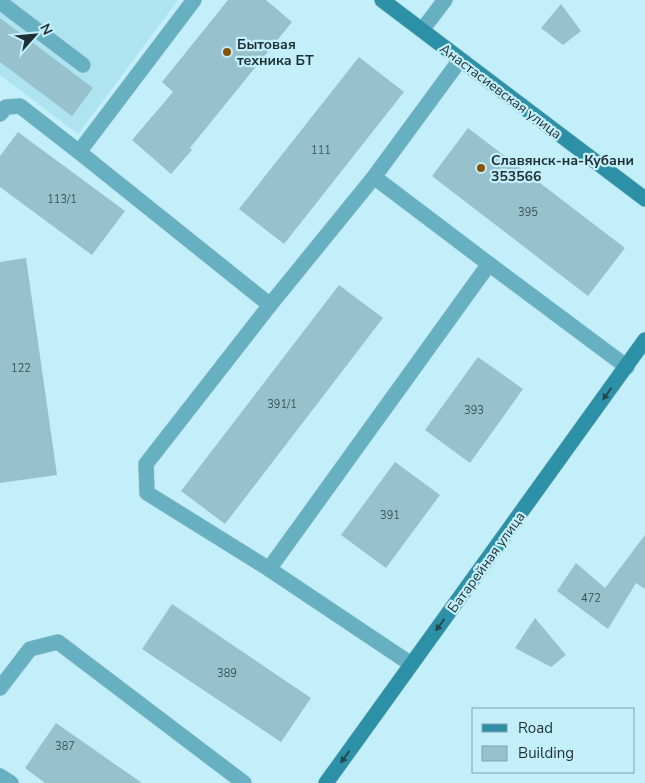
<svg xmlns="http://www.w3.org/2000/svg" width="645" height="783" font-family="'Nunito Sans',sans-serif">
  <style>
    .built { fill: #aee3f0 }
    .building { fill: #97c2cd }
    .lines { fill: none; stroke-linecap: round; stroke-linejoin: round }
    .lane-casing { stroke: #a2c9d3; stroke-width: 16 }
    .street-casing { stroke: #a2c9d3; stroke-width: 16 }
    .secondary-casing { stroke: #a2c9d3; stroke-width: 16 }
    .lane { stroke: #66b0c2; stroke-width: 15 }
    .street { stroke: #66b0c2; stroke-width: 15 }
    .secondary { stroke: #2c90a6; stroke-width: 15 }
    .oneway { fill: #224850 }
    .poi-dot { fill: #8a5205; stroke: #c3effb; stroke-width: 2 }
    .labels { text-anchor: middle; stroke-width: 4.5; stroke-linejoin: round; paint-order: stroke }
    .number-label { font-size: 11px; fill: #3c545a }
    .poi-label { font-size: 14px; font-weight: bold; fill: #1e3034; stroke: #c3effb; text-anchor: start }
    .street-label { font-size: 14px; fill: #1e3034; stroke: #c3effb }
  </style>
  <rect width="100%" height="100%" fill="#c3effb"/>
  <path class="built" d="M0,0H178L78,134L0,75Z"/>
  <g class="building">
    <path d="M228,0H266L292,22L190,148L192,150L171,174L132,140L173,92L162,82Z"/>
    <path d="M561,4L581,31L563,45L541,28Z"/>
    <path d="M0,18L93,88L72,116L0,62Z"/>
    <path d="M359,57L404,92L284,244L239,209Z"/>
    <path d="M468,128L625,248L588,296L432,176Z"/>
    <path d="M18,132L125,211L92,255L0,187V156Z"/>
    <path d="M26,258L57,475L0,483V262Z"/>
    <path d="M339,285L383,318L225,524L181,491Z"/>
    <path d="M478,357L523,389L470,463L425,430Z"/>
    <path d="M395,462L440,495L386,568L341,535Z"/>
    <path d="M645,535V589L636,583L608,629L557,591L576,563L605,588Z"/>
    <path d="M172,604L311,698L281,742L142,649Z"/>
    <path d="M535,618L566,655L551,667L515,648Z"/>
    <path d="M56,723L142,783H45L25,768Z"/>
  </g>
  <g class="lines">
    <defs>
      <g id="lane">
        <path d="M194,0L79,152L270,305L146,464L147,493L269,569L411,664"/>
        <path d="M0,2L83,65"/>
        <path d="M0,114L6,107L20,106L79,152"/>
        <path d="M374,177L489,264"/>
        <path d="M270,305L374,177L460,60"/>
        <path d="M269,569L489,264L627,367"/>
        <path d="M0,688L30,649L58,642L244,783"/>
        <path d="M0,776L11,783"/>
      </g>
      <path id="street" d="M422,30L445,0"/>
      <g id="secondary">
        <path d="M382,0L645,199"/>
        <path d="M326,783L645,340"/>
      </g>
    </defs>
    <use href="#lane" class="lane-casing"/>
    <use href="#street" class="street-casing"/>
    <use href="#secondary" class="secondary-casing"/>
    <use href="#lane" class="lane"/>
    <use href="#street" class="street"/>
    <use href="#secondary" class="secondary"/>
  </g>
  <defs><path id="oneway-solid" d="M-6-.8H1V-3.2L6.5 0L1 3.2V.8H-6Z" transform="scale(1.25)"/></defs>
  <g class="oneway">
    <use href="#oneway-solid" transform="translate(607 394) rotate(126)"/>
    <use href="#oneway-solid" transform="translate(440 625) rotate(126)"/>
    <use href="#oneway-solid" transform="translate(345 757) rotate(126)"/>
  </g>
  <g class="poi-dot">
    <circle cx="227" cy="52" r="5"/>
    <circle cx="481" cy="168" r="5"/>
  </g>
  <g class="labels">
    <g class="number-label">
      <text x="321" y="154">111</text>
      <text x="62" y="203">113/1</text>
      <text x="528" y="216">395</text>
      <text x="21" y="372">122</text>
      <text x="282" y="408">391/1</text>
      <text x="474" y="414">393</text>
      <text x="390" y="519">391</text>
      <text x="591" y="602">472</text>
      <text x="227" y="677">389</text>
      <text x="65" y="750">387</text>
    </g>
    <g class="poi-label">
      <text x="237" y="49">Бытовая<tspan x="237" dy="16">техника БТ</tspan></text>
      <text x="491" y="165">Славянск-на-Кубани<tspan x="491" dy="16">353566</tspan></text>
    </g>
    <g class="street-label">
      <text transform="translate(501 91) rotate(37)" y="5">Анастасиевская улица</text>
      <text transform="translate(486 562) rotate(-54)" y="5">Батарейная улица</text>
    </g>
  </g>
  <rect x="472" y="708" width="162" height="65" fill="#c3effb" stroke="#81a3ab"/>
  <rect x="482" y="724" width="25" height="8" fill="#2c90a6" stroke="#81a3ab"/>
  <text x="518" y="733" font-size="15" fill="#1e3034">Road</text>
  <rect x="482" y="746" width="25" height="15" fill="#97c2cd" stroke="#81a3ab"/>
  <text x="518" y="758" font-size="15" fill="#1e3034">Building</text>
  <g transform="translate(35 35) rotate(63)" stroke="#c3effb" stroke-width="4" paint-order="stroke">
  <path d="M0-4L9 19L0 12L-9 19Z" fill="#1e3034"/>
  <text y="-8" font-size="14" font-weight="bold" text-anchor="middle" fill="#1e3034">N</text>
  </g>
</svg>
